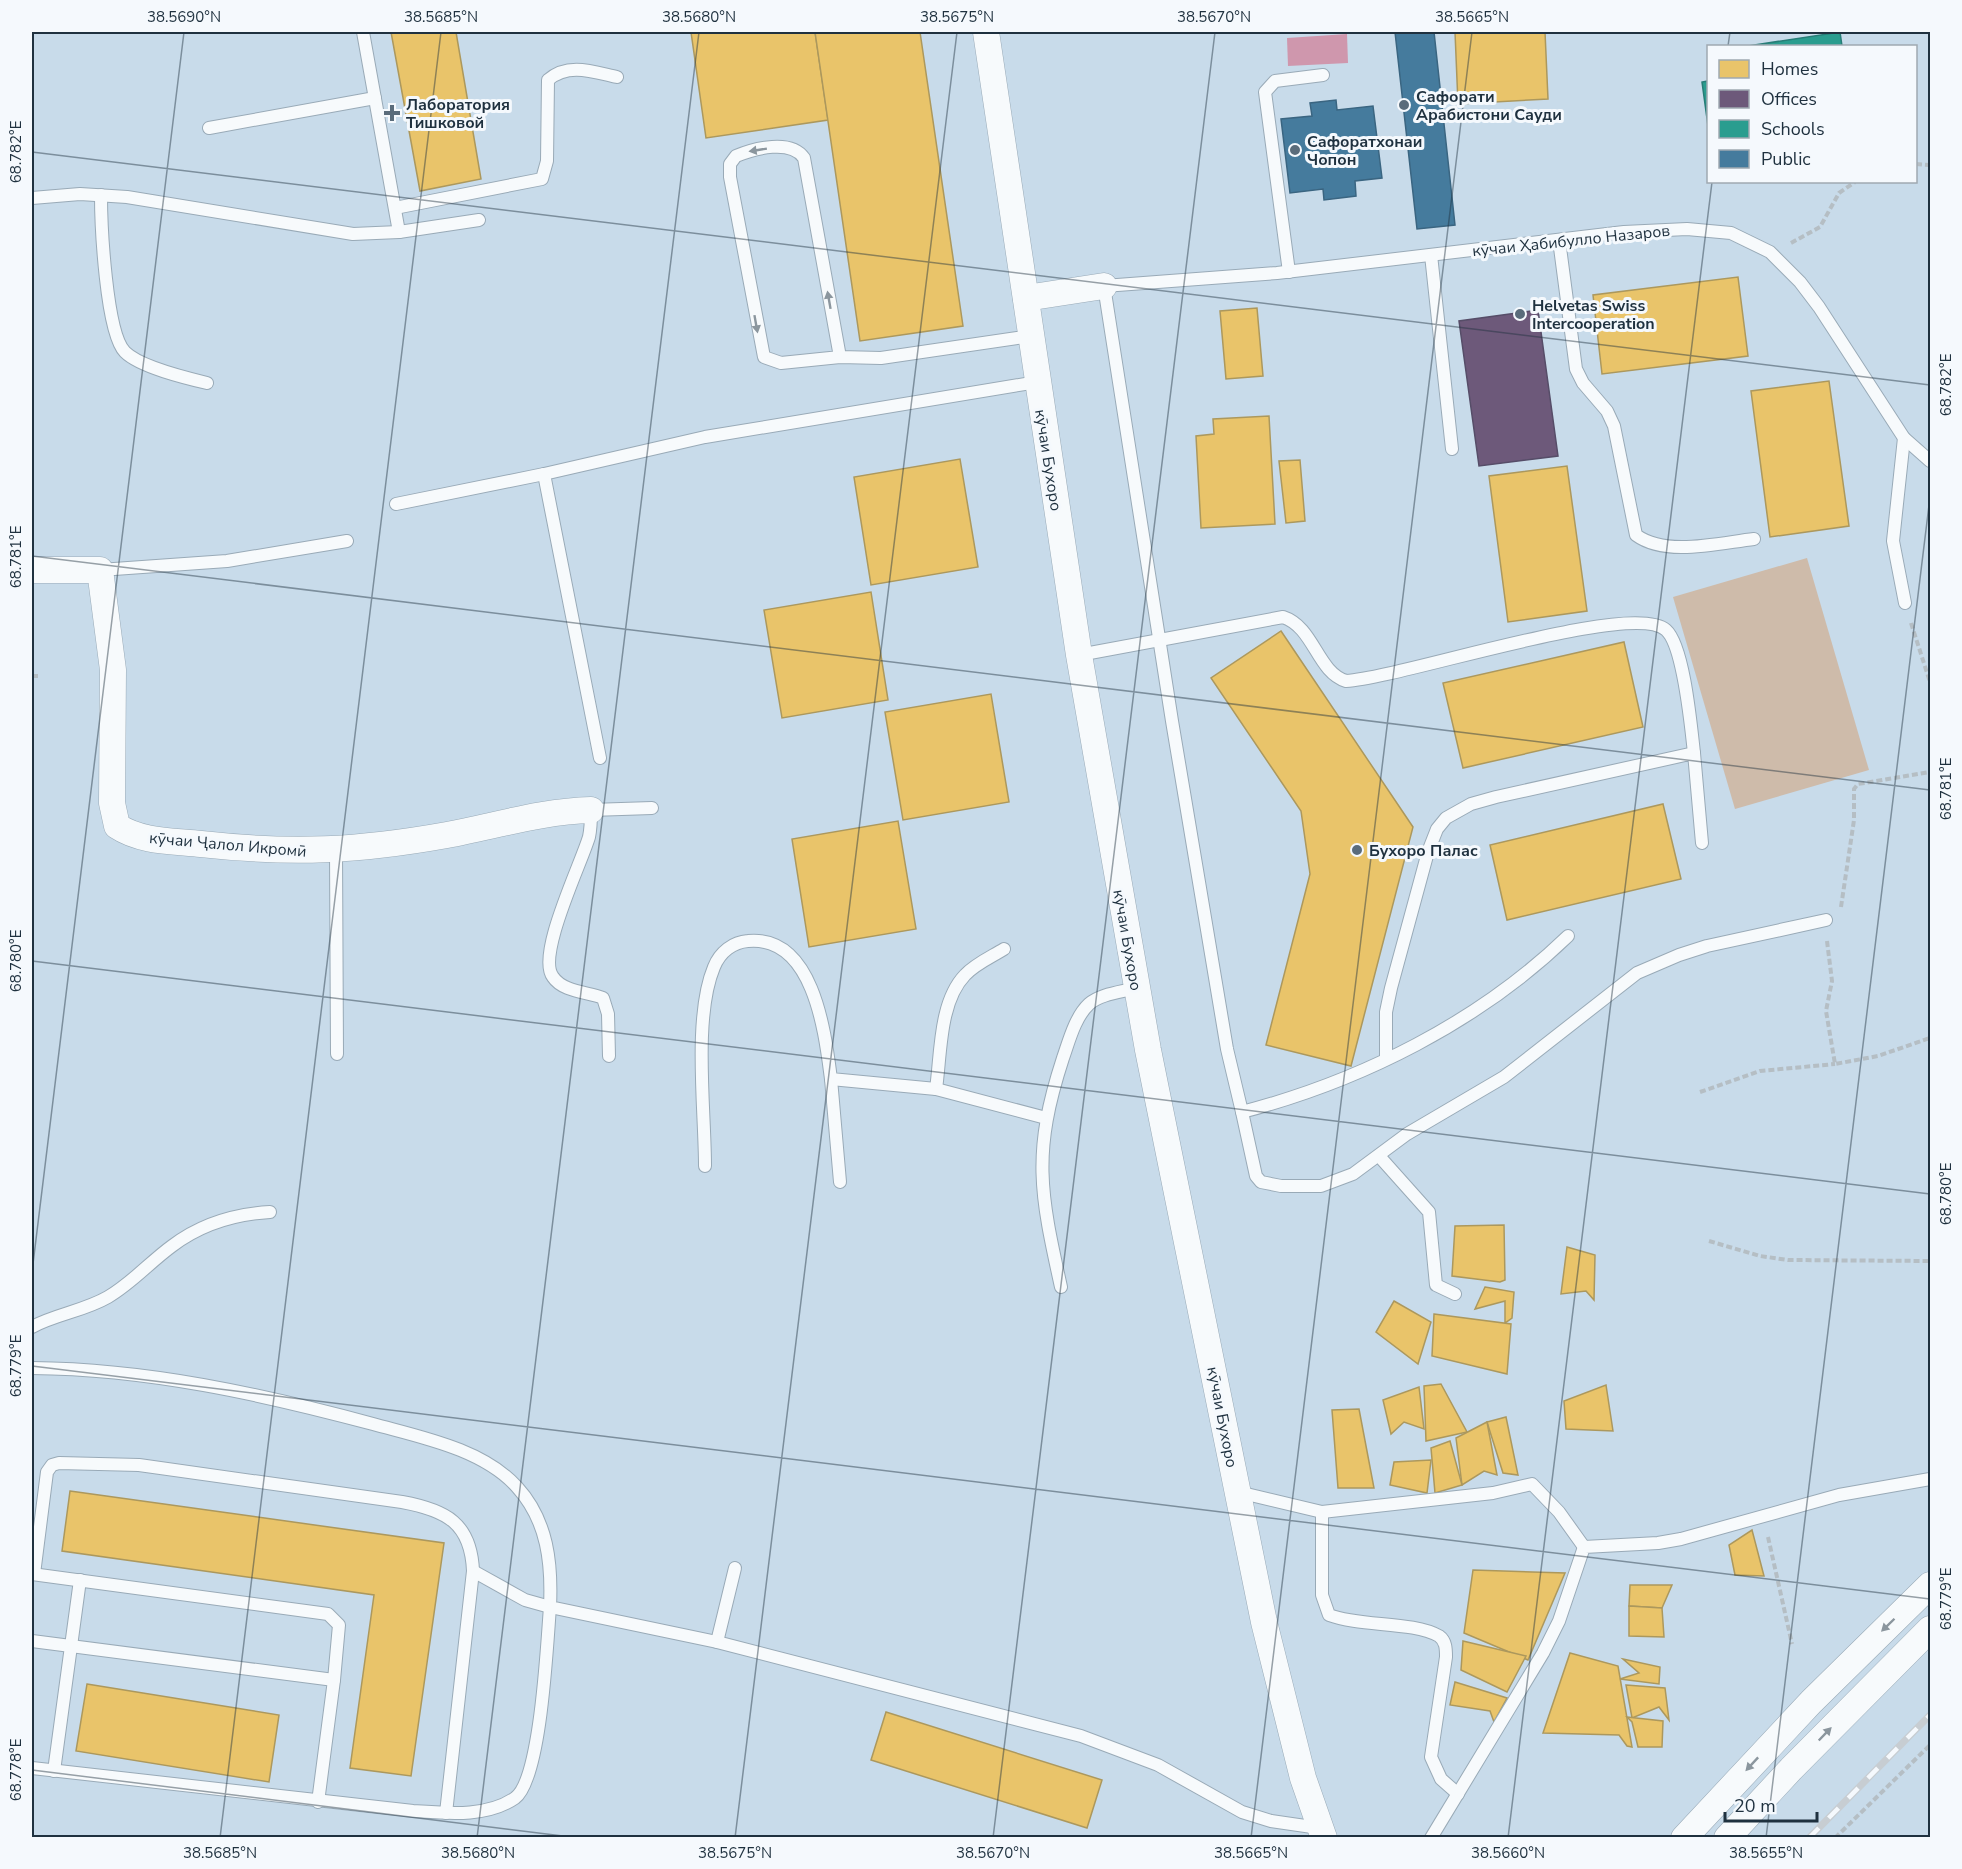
<svg xmlns="http://www.w3.org/2000/svg" width="1962" height="1869" font-family="'Nunito Sans',sans-serif">
  <style>
    .green { fill: #cebbaa }
    .water { fill: #cf97ad }
    .homes { fill: #e9c46a; stroke: #ac985d; stroke-width: 1.5 }
    .offices { fill: #6d597a; stroke: #564d68; stroke-width: 1.5 }
    .schools { fill: #2a9d8f; stroke: #277d77; stroke-width: 1.5 }
    .public { fill: #457b9d; stroke: #3a6581; stroke-width: 1.5 }
    .lines { fill: none; stroke-linecap: round; stroke-linejoin: round }
    .service-casing { stroke: #99aab7; stroke-width: 14 }
    .minor-casing { stroke: #99aab7; stroke-width: 27 }
    .path { stroke: #b5bec4; stroke-width: 4; stroke-dasharray: 6 3; stroke-linecap: butt }
    .service { stroke: #f7fafc; stroke-width: 12 }
    .minor { stroke: #f7fafc; stroke-width: 26 }
    .rail-casing { stroke: #c7cdd2; stroke-width: 7 }
    .rail { stroke: #f5f9fd; stroke-width: 4.5; stroke-dasharray: 14; stroke-linecap: butt }
    .oneway { fill: #8b969e }
    .ticks { fill: none; stroke: #1f313f; stroke-width: 1.5; stroke-opacity: 0.45 }
    .poi-dot { fill: #5a6c7b; stroke: #f5f9fd; stroke-width: 2 }
    .labels { text-anchor: middle; stroke-width: 6; stroke-linejoin: round; paint-order: stroke }
    .poi-label { font-size: 16px; font-weight: bold; fill: #1f313f; stroke: #f5f9fd; text-anchor: start }
    .street-label { font-size: 16px; fill: #1f313f; stroke: #f5f9fd }
    .neatline { fill: none; stroke: #1f313f; stroke-width: 2 }
    .ticks-label { font-size: 15px; text-anchor: middle; fill: #1f313f }
  </style>
  <rect width="100%" height="100%" fill="#c8dbea"/>
  <path class="green" d="M1807,558L1869,770L1735,809L1673,597Z"/>
  <path class="water" d="M1347,34L1348,63L1288,66L1287,38Z"/>
  <g class="homes">
    <path d="M391,32H456L481,179L420,191Z"/>
    <path d="M691,32H815L828,120L706,138Z"/>
    <path d="M815,32H920L963,326L860,341Z"/>
    <path d="M1455,32H1545L1548,99L1458,104Z"/>
    <path d="M1738,277L1748,356L1602,374L1593,295Z"/>
    <path d="M1257,308L1263,376L1226,379L1220,311Z"/>
    <path d="M1829,381L1849,526L1770,537L1751,391Z"/>
    <path d="M1269,416L1275,524L1201,528L1196,436L1214,434L1213,419Z"/>
    <path d="M960,459L978,567L871,585L854,477Z"/>
    <path d="M1300,460L1305,521L1286,523L1279,461Z"/>
    <path d="M1567,466L1587,611L1508,622L1489,476Z"/>
    <path d="M871,592L888,700L782,718L764,610Z"/>
    <path d="M1281,631L1413,827L1351,1066L1266,1045L1310,874L1301,811L1211,678Z"/>
    <path d="M1624,642L1643,727L1463,768L1443,683Z"/>
    <path d="M991,694L1009,802L903,820L885,712Z"/>
    <path d="M1663,804L1681,879L1507,920L1490,845Z"/>
    <path d="M898,821L916,929L809,947L792,839Z"/>
    <path d="M1504,1225L1505,1280L1500,1282L1452,1276L1455,1226Z"/>
    <path d="M1567,1247L1595,1255L1594,1300L1586,1291L1561,1294Z"/>
    <path d="M1485,1287L1514,1292L1512,1318L1505,1323V1301L1475,1309Z"/>
    <path d="M1394,1301L1431,1322L1418,1364L1376,1332Z"/>
    <path d="M1434,1314L1511,1324L1507,1374L1432,1356Z"/>
    <path d="M1441,1384L1467,1432L1426,1441L1424,1386Z"/>
    <path d="M1606,1385L1613,1431L1566,1429L1564,1401Z"/>
    <path d="M1419,1387L1424,1429L1404,1422L1391,1434L1383,1400Z"/>
    <path d="M1359,1409L1374,1488H1338L1332,1410Z"/>
    <path d="M1506,1417L1518,1475L1503,1473L1487,1422Z"/>
    <path d="M1487,1422L1497,1475L1484,1471L1462,1485L1456,1438Z"/>
    <path d="M1450,1441L1462,1485L1435,1493L1431,1448Z"/>
    <path d="M1431,1460L1427,1493L1390,1485L1394,1462Z"/>
    <path d="M70,1491L444,1543L411,1776L350,1768L374,1595L62,1551Z"/>
    <path d="M1752,1530L1764,1576L1735,1575L1729,1545Z"/>
    <path d="M1473,1570L1565,1573L1528,1660L1464,1633Z"/>
    <path d="M1630,1585H1672L1662,1608L1629,1606Z"/>
    <path d="M1629,1606L1662,1608L1664,1637L1629,1636Z"/>
    <path d="M1463,1641L1526,1656L1507,1692L1461,1670Z"/>
    <path d="M1570,1653L1618,1666L1632,1747L1627,1746L1619,1735L1543,1733Z"/>
    <path d="M1623,1659L1660,1667L1659,1684L1620,1679L1639,1673Z"/>
    <path d="M1455,1682L1507,1698L1494,1722L1490,1711L1450,1705Z"/>
    <path d="M87,1684L279,1715L269,1782L76,1751Z"/>
    <path d="M1626,1685L1665,1688L1669,1720L1659,1707L1632,1718Z"/>
    <path d="M886,1712L1102,1780L1087,1828L871,1760Z"/>
    <path d="M1627,1717L1663,1721L1662,1747H1638L1632,1722Z"/>
  </g>
  <path class="offices" d="M1538,310L1558,456L1479,466L1459,321Z"/>
  <g class="schools">
    <path d="M1840,32L1842,46H1748Z"/>
    <path d="M1708,81V126L1702,82Z"/>
  </g>
  <g class="public">
    <path d="M1395,32H1434L1455,225L1417,229Z"/>
    <path d="M1336,100L1337,110L1373,106L1382,178L1355,181L1356,196L1324,200L1323,189L1290,193L1281,119L1312,116L1310,103Z"/>
  </g>
  <g class="lines">
    <defs>
      <g id="service">
        <path d="M363,32L399,232"/>
        <path d="M209,128L375,98"/>
        <path d="M101,195C101,225 106,333 125,352C140,367 186,378 207,383"/>
        <path d="M32,198L80,194L127,197L353,234L399,232L479,220"/>
        <path d="M395,208L542,179L547,161L548,80C568,62 594,72 617,77"/>
        <path d="M1559,240L1576,369L1583,383L1607,411L1614,426L1636,535C1666,557 1719,543 1754,539"/>
        <path d="M1431,255L1452,449"/>
        <path d="M1289,272L1265,92L1275,81L1323,75"/>
        <path d="M840,357L804,158C791,139 755,148 736,156L730,164V177L764,357L781,363L840,357L881,358L1031,336"/>
        <path d="M1904,438L1893,541L1905,603"/>
        <path d="M544,474L600,758"/>
        <path d="M396,504L544,474L705,437L1037,382"/>
        <path d="M100,570L227,561L347,541"/>
        <path d="M1079,655L1283,617C1314,627 1317,672 1346,681C1401,678 1632,600 1666,630C1684,646 1691,727 1694,753"/>
        <path d="M336,850L337,1054"/>
        <path d="M1568,936C1479,1022 1361,1081 1242,1112L1227,1049L1172,721L1104,286L1277,273L1624,232L1687,229L1731,233L1770,252L1800,282L1819,307L1904,438L1930,461"/>
        <path d="M609,1056L608,1014L603,998C588,992 563,992 553,977C536,956 581,864 589,837C591,828 591,819 591,810L652,808"/>
        <path d="M1386,1059V1012L1391,988L1428,852L1437,829L1446,818L1471,804L1496,797L1694,753L1702,843"/>
        <path d="M831,1079L840,1182"/>
        <path d="M936,1089C941,1054 939,1002 965,975C975,964 991,957 1004,949"/>
        <path d="M1242,1112L1256,1176L1261,1182L1281,1186H1321L1353,1174L1407,1134L1504,1077L1637,973L1679,955L1707,946L1826,920"/>
        <path d="M1379,1156L1429,1212L1436,1285L1455,1294"/>
        <path d="M705,1166C705,1110 693,1017 714,967C720,952 733,942 748,941C814,935 825,1033 831,1079L936,1089L1046,1118"/>
        <path d="M1061,1287C1040,1192 1032,1153 1063,1058C1069,1041 1075,1017 1089,1004C1100,994 1122,992 1136,988"/>
        <path d="M32,1327C56,1314 84,1311 108,1297C132,1283 150,1262 172,1246C201,1224 235,1214 270,1212"/>
        <path d="M32,1368C148,1369 261,1394 373,1424C420,1437 483,1449 517,1487C548,1521 552,1564 550,1607L717,1642L1081,1736L1158,1765L1242,1812L1271,1821L1319,1828"/>
        <path d="M1238,1492L1322,1512L1493,1493L1532,1484L1559,1512L1584,1547"/>
        <path d="M1322,1512V1595L1329,1615C1361,1627 1412,1621 1439,1636C1446,1641 1446,1649 1446,1657L1431,1757L1441,1779L1458,1794"/>
        <path d="M32,1574L328,1614L339,1625L334,1680"/>
        <path d="M34,1574L47,1472L52,1465L59,1463L139,1465L402,1502C446,1510 471,1523 473,1571L446,1813"/>
        <path d="M32,1641L334,1680L318,1802"/>
        <path d="M717,1642L735,1568"/>
        <path d="M32,1768L413,1811C445,1813 486,1818 515,1798C541,1779 547,1643 550,1607L525,1600L473,1571"/>
        <path d="M54,1771L80,1580"/>
        <path d="M1431,1838L1543,1653L1559,1621L1584,1547L1658,1543L1681,1539L1839,1495L1930,1479"/>
      </g>
      <g id="minor">
        <path d="M986,32L1079,655L1148,1050L1264,1622L1303,1778L1324,1838"/>
        <path d="M1026,298L1104,286"/>
        <path d="M32,570H100L113,670L112,803L117,826C141,842 173,841 201,844C292,854 358,851 447,835C495,826 543,811 591,810"/>
        <path d="M1684,1838L1811,1702L1930,1585"/>
        <path d="M1727,1838L1791,1769L1930,1629"/>
      </g>
    </defs>
    <use href="#service" class="service-casing"/>
    <use href="#minor" class="minor-casing"/>
    <g class="path">
      <path d="M1916,164L1930,165"/>
      <path d="M1791,243L1820,227L1839,193L1855,182"/>
      <path d="M1911,623L1930,682"/>
      <path d="M32,676H38"/>
      <path d="M1841,907L1854,820V789L1858,784L1930,772"/>
      <path d="M1827,941L1832,981L1826,1011L1835,1064L1878,1056L1930,1038"/>
      <path d="M1700,1092L1760,1071L1835,1064"/>
      <path d="M1709,1241L1760,1256L1788,1260L1930,1261"/>
      <path d="M1768,1537L1792,1644"/>
      <path d="M1835,1838L1930,1745"/>
    </g>
    <use href="#service" class="service"/>
    <use href="#minor" class="minor"/>
    <defs>
      <path id="rail" d="M1809,1838L1930,1715"/>
    </defs>
    <use href="#rail" class="rail-casing"/>
    <use href="#rail" class="rail"/>
  </g>
  <defs><path id="oneway-solid" d="M-6-.8H1V-3.2L6.5 0L1 3.2V.8H-6Z" transform="scale(1.5)"/></defs>
  <g class="oneway">
    <use href="#oneway-solid" transform="translate(758 150) rotate(171)"/>
    <use href="#oneway-solid" transform="translate(829 300) rotate(-100)"/>
    <use href="#oneway-solid" transform="translate(756 324) rotate(80)"/>
    <use href="#oneway-solid" transform="translate(1888 1625) rotate(136)"/>
    <use href="#oneway-solid" transform="translate(1825 1734) rotate(-46)"/>
    <use href="#oneway-solid" transform="translate(1752 1764) rotate(133)"/>
  </g>
  <path class="ticks" d="M1728,46L1730,32M32,152L1930,385M32,556L1930,790M32,961L1930,1194M32,1272L184,32M32,1366L1930,1599M32,1770L579,1838M220,1838L441,32M477,1838L699,32M735,1838L957,32M993,1838L1215,32M1251,1838L1472,32M1508,1838L1712,182M1766,1838L1930,497"/>
  <g class="poi-dot">
    <circle cx="1404" cy="105" r="6"/>
    <path d="M389 104h6v6h6v6h-6v6h-6v-6h-6v-6h6z"/>
    <circle cx="1295" cy="150" r="6"/>
    <circle cx="1520" cy="314" r="6"/>
    <circle cx="1357" cy="850" r="6"/>
  </g>
  <g class="labels">
    <g class="poi-label">
      <text x="1416" y="102">Сафорати<tspan x="1416" dy="18">Арабистони Сауди</tspan></text>
      <text x="406" y="110">Лаборатория<tspan x="406" dy="18">Тишковой</tspan></text>
      <text x="1307" y="147">Сафоратхонаи<tspan x="1307" dy="18">Чопон</tspan></text>
      <text x="1532" y="311">Helvetas Swiss<tspan x="1532" dy="18">Intercooperation</tspan></text>
      <text x="1369" y="856">Бухоро Палас</text>
    </g>
    <g class="street-label">
      <text transform="translate(1571 240) rotate(-6)" y="6">кӯчаи Ҳабибулло Назаров</text>
      <text transform="translate(1049 460) rotate(81)" y="6">кӯчаи Бухоро</text>
      <text transform="translate(228 844) rotate(5)" y="6">кӯчаи Ҷалол Икромӣ</text>
      <text transform="translate(1128 940) rotate(80)" y="6">кӯчаи Бухоро</text>
      <text transform="translate(1223 1417) rotate(79)" y="6">кӯчаи Бухоро</text>
    </g>
  </g>
  <rect width="1962" height="1869" fill="none" stroke="#f5f9fd" stroke-width="66"/>
  <rect x="1707" y="45" width="210" height="138" fill="#f5f9fd" stroke="#9fa9b1" stroke-width="1.5"/>
  <rect x="1719" y="60" width="30" height="18" fill="#e9c46a" stroke="#9fa9b1" stroke-width="1.5"/>
  <text x="1761" y="75" font-size="18" fill="#1f313f">Homes</text>
  <rect x="1719" y="90" width="30" height="18" fill="#6d597a" stroke="#9fa9b1" stroke-width="1.5"/>
  <text x="1761" y="105" font-size="18" fill="#1f313f">Offices</text>
  <rect x="1719" y="120" width="30" height="18" fill="#2a9d8f" stroke="#9fa9b1" stroke-width="1.5"/>
  <text x="1761" y="135" font-size="18" fill="#1f313f">Schools</text>
  <rect x="1719" y="150" width="30" height="18" fill="#457b9d" stroke="#9fa9b1" stroke-width="1.5"/>
  <text x="1761" y="165" font-size="18" fill="#1f313f">Public</text>
  <path d="M1725 1812v9h92v-9" fill="none" stroke="#1f313f" stroke-width="3"/>
  <text x="1734" y="1812" font-size="18" fill="#1f313f" stroke="#f5f9fd" stroke-width="4.5" paint-order="stroke">20 m</text>
  <rect x="33" y="33" width="1896" height="1803" class="neatline"/>
  <g class="ticks-label">
    <text x="184" y="22">38.5690°N</text>
    <text x="441" y="22">38.5685°N</text>
    <text x="699" y="22">38.5680°N</text>
    <text x="957" y="22">38.5675°N</text>
    <text x="1214" y="22">38.5670°N</text>
    <text x="1472" y="22">38.5665°N</text>
    <text transform="translate(16 152) rotate(-90)" y="5">68.782°E</text>
    <text transform="translate(1946 385) rotate(-90)" y="5">68.782°E</text>
    <text transform="translate(16 557) rotate(-90)" y="5">68.781°E</text>
    <text transform="translate(1946 789) rotate(-90)" y="5">68.781°E</text>
    <text transform="translate(16 961) rotate(-90)" y="5">68.780°E</text>
    <text transform="translate(1946 1194) rotate(-90)" y="5">68.780°E</text>
    <text transform="translate(16 1366) rotate(-90)" y="5">68.779°E</text>
    <text transform="translate(1946 1599) rotate(-90)" y="5">68.779°E</text>
    <text transform="translate(16 1770) rotate(-90)" y="5">68.778°E</text>
    <text x="220" y="1858">38.5685°N</text>
    <text x="478" y="1858">38.5680°N</text>
    <text x="735" y="1858">38.5675°N</text>
    <text x="993" y="1858">38.5670°N</text>
    <text x="1251" y="1858">38.5665°N</text>
    <text x="1508" y="1858">38.5660°N</text>
    <text x="1766" y="1858">38.5655°N</text>
  </g>
</svg>
